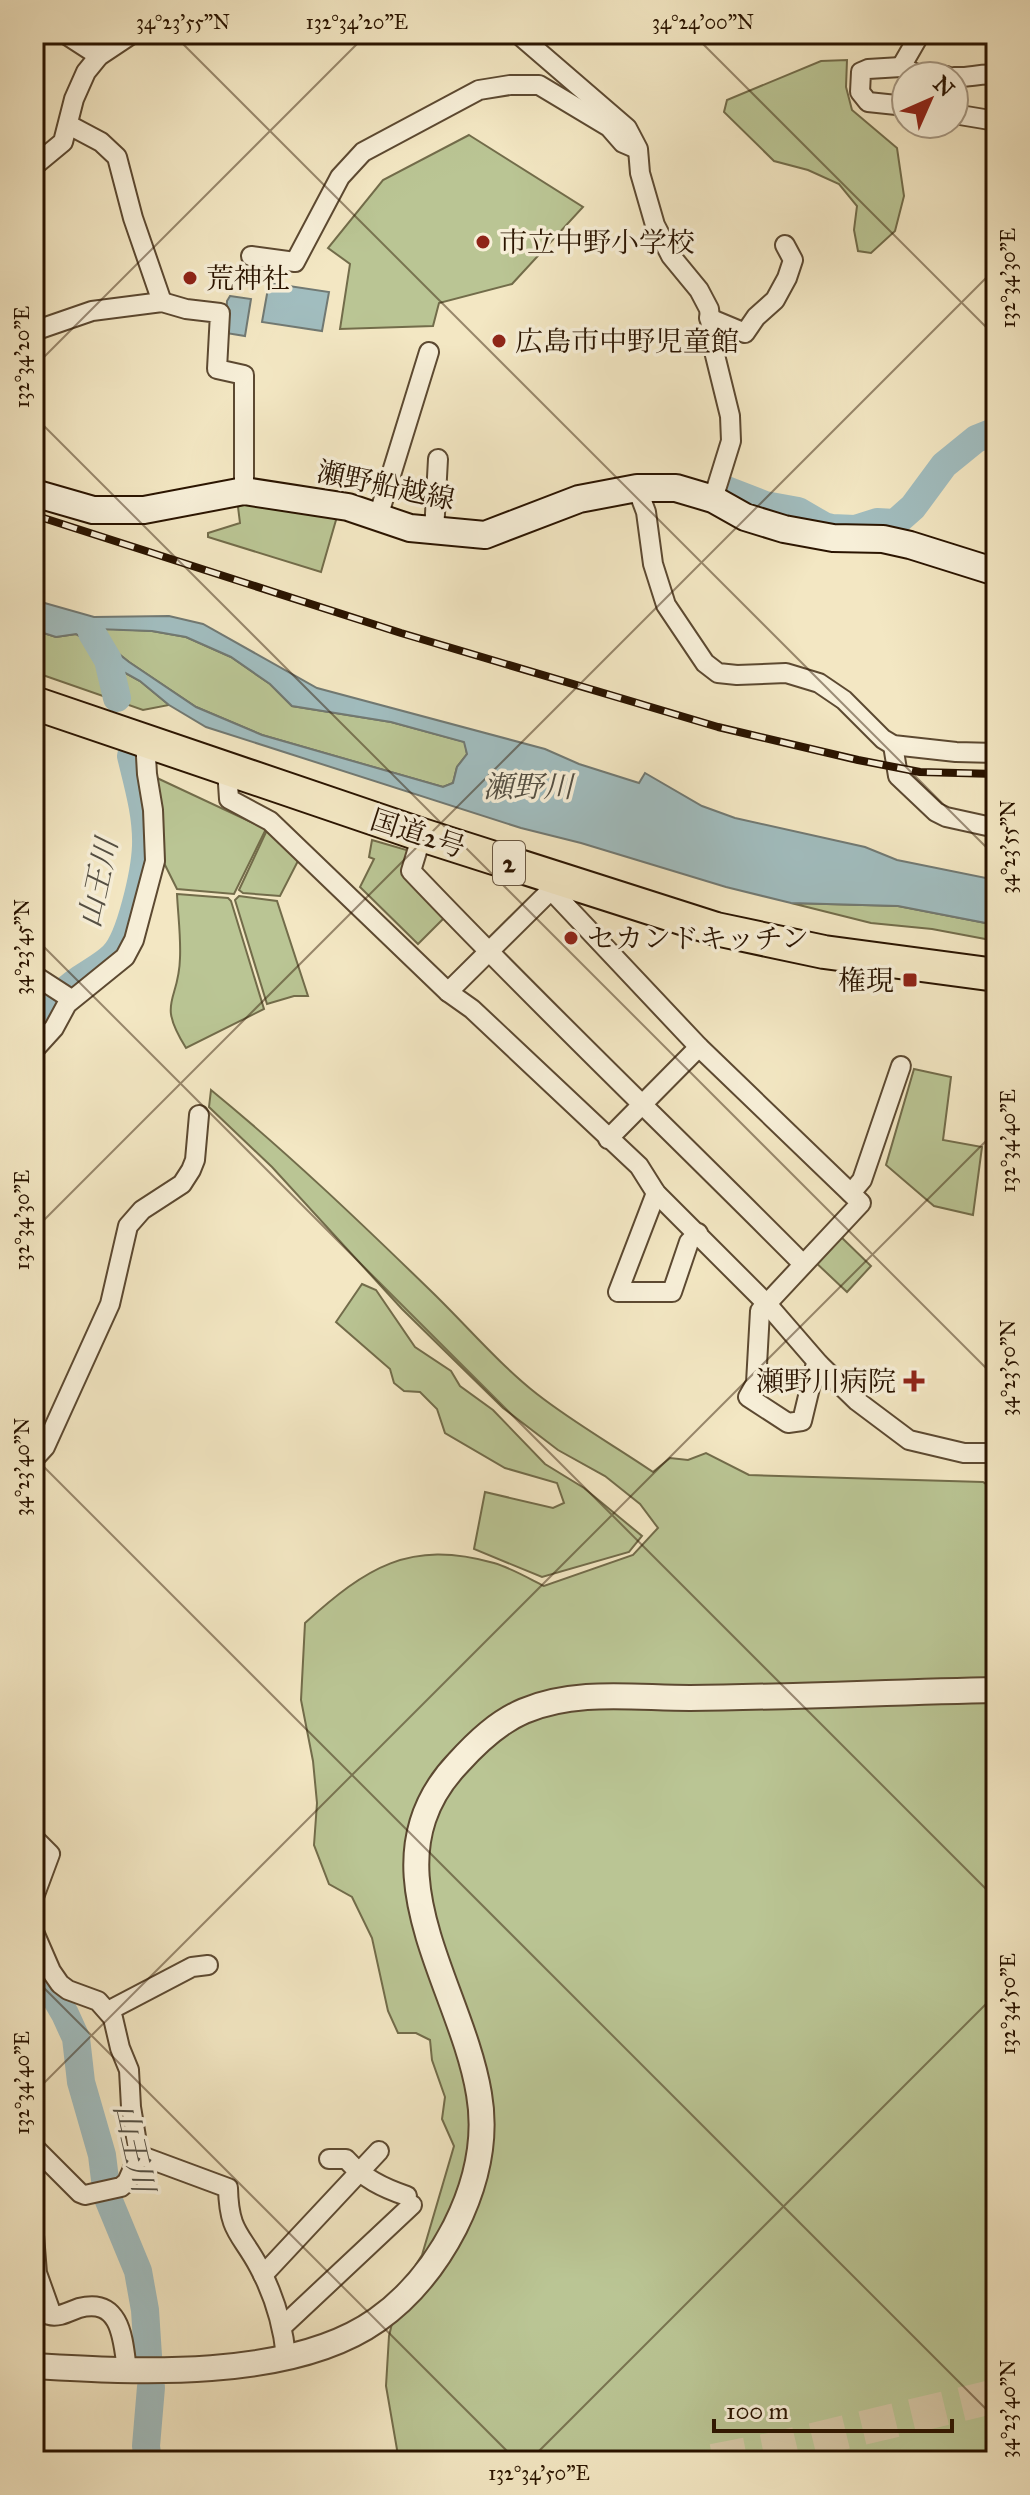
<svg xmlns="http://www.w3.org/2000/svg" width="1030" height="2495" font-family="'IM FELL Great Primer','Noto Serif JP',serif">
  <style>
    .green { fill: #bac594; stroke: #726c4a; stroke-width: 2 }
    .water { fill: #a1bdbf; stroke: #717973; stroke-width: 2; fill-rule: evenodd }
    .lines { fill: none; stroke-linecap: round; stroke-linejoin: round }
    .river { stroke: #a1bdbf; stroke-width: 28 }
    .motorway-tunnel { stroke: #d5c7a6; stroke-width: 34; stroke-dasharray: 34 17; stroke-linecap: butt }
    .minor-casing { stroke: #5c4931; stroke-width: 22 }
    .tertiary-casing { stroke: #5c4931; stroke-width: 28 }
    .secondary-casing { stroke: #2a1400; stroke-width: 30 }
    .trunk-casing { stroke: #2a1400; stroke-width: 36 }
    .minor { stroke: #f7efd8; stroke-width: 18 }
    .tertiary { stroke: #f7efd8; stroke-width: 24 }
    .secondary { stroke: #f7efd8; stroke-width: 26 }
    .trunk { stroke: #f3e7c3; stroke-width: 32 }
    .rail-casing { stroke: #2a1400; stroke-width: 8 }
    .rail { stroke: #f7efd8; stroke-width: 5; stroke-dasharray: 15; stroke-linecap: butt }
    .ticks { fill: none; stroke: #2a1400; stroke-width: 2; stroke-opacity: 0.45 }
    .poi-dot { fill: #8f2418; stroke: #f7efd8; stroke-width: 3 }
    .labels { text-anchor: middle; stroke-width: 7; stroke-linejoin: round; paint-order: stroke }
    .shield { fill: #f7efd8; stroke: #685641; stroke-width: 2 }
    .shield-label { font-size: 26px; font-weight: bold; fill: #2a1400 }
    .poi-label { font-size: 28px; fill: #2a1400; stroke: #f7efd8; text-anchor: start }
    .street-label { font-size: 28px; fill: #2a1400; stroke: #f7efd8 }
    .water-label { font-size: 30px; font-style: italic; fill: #544f43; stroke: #f7efd8 }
    .neatline { fill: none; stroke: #2a1400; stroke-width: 3 }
    .ticks-label { font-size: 20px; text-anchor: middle; fill: #2a1400 }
  </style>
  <rect width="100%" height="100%" fill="#f3e7c3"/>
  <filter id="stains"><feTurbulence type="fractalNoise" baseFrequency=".0025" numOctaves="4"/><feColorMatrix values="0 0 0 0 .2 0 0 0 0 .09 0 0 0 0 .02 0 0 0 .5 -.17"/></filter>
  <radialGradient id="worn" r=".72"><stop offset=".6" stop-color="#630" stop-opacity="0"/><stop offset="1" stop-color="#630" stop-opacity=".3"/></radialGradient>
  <g class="green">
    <path d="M847,60L846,87L852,110L897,148L904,196L895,231L871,253L858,251L854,230L857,206L839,184L808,170L774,161L724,112L727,100L821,61Z"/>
    <path d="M469,135L583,207L512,284L439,303L433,326L340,329L350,264L328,248L383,180Z"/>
    <path d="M250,500L338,513L321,572L208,537V533L240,523L238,507Z"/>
    <path d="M94,628L152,631L186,637L231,657L270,684L292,706L391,722L465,742L467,754L457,767L453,783L443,787L262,735L196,707L129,662L100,639Z"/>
    <path d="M34,630L56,637L76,634L90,643L102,660L140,681L169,705L143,710L34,672Z"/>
    <path d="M157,778L266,829L234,894L177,889L162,859Z"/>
    <path d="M267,830L300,857L280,896L243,893L239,890Z"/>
    <path d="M372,840L410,851L445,917L418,944L360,887L374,859L369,857Z"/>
    <path d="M177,894L228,898L231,901L264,1009L186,1048C156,1000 179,1003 180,958C181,937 178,915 177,894Z"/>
    <path d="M239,896L277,901L308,996H294L267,1004L235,900Z"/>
    <path d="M791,903L898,906L996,925V941L932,929L871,923Z"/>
    <path d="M914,1069L951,1077L943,1140L982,1147L973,1215L934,1206L886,1165Z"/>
    <path d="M211,1090C288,1153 360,1222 432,1292C466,1325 499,1364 537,1394C574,1423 615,1446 653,1472L670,1458L688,1460L706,1453L749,1475L983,1482L996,1491V2461H399L386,2386L389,2336L400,2290L422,2255L454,2146L442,2119L445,2097L432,2060L430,2040L416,2033H398L388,2011L372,1938L352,1897L329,1884L314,1845L317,1803L313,1761L301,1700L305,1623C366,1568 409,1539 494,1563C511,1568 528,1578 544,1586L633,1555L658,1528L640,1504L605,1476L558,1450L503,1408L402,1309L272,1167L209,1107Z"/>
    <path d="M837,1233L871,1266L847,1292L812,1259Z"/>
    <path d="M362,1284L376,1290L415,1347L451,1371L460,1386L493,1410L545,1464L584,1488L642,1536L629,1552L542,1577L474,1549L485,1492L553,1508L564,1503L557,1483L505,1468L445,1433L437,1409L420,1392L404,1391L394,1383L390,1369L336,1322Z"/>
  </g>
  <g class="water">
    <path d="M269,283L329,292L322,331L262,322Z"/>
    <path d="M230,296L251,299L245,336L226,333L227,301Z"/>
    <path d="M34,600L94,617L169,616L203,624L317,688L545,749L579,764L639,783L645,773L702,806L735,818L865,847L897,860L996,880V925L898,906L791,903L726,887L581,843L521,828L206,727L169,705L140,681L102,660L90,643L76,634L56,637L34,630ZM95,629L152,631L186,637L231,657L270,684L292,706L391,722L464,742L467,754L457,767L453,783L443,787L262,735L196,707L129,662L100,639Z"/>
  </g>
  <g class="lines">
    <g class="river">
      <path d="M724,489L765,505L798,511L824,526L832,528L855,529L877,522L895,523L913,507L944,465L976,439L996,431"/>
      <path d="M92,633L108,660L117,698"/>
      <path d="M34,1037C46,1023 51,1006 64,992C78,977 99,970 113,956C131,938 145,871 146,846C147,815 138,785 131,756"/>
      <path d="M34,1961L65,2014L76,2038L81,2082L102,2155L107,2196L138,2271L145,2310L148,2356"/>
      <path d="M148,2461L146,2446L151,2387"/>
    </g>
    <path class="motorway-tunnel" d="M713,2461L775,2449L996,2396"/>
    <defs>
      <g id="minor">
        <path d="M65,34L99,56"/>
        <path d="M518,34L627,128L638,149L640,173L655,225L671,256L699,290L709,309L713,347L730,416L731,441L713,499"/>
        <path d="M901,67L920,34"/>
        <path d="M954,77C969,78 981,73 996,75"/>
        <path d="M906,106L868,102L860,92L861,72L868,69L901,67L917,74L946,76"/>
        <path d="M954,114L996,121"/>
        <path d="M69,125L101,142L117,157L133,218L162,302"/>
        <path d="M34,166L63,142L74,99L86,72L99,56L132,34"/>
        <path d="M251,256L295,262L340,177L363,152L479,90L510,85H539L609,127L623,143L637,149"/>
        <path d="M709,318L745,333L756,317L775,300L787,278L793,260L785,245"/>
        <path d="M34,331L92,311L162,302L186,309L220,313L217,369L244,375V491"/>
        <path d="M637,488L646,512L653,564L666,605L705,663L718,673L737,675L786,673L819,683L844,700L883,739L893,745L956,752L996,753"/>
        <path d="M378,517L429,352"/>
        <path d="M434,532L438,459"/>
        <path d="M893,745L898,776L936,812L946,817L996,828"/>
        <path d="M227,769L229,799L270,821L448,992L472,1009L639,1166L656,1193L767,1304L819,1364L857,1401L909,1440L964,1453H996"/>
        <path d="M422,835L411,871C538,1005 673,1133 803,1264"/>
        <path d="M551,890L699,1047L861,1203L760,1311L756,1383L748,1397L788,1423L802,1421L815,1367L819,1364"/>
        <path d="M34,975L71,999"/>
        <path d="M448,992L551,890L555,879"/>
        <path d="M34,1050L54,1028L67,1004L125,957L134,940L155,861L153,810L147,774L145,739"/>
        <path d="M608,1139L699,1047"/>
        <path d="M656,1193L618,1292H672L689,1242L698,1233"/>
        <path d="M851,1193L862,1180L901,1066"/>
        <path d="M34,1459L45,1447L110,1304L128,1226L142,1210L182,1184L191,1170L195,1160L199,1115"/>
        <path d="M34,1838L50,1854L34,1897"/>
        <path d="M34,1932L51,1971L60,1984L68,1990L98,2001L113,2018L120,2048L129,2070L131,2107L139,2155L127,2182L121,2187L85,2195L80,2193L34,2147"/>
        <path d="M108,2011L192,1967L208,1965"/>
        <path d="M139,2155L228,2188C229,2233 241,2233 259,2267C274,2295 283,2326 286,2356"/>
        <path d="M329,2159H346C363,2178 383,2188 407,2196"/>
        <path d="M34,2235L37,2273L52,2315"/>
        <path d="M263,2275L379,2151"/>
        <path d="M34,2303C38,2306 44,2313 49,2315C59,2318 70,2311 79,2308C122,2297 123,2341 127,2370"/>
        <path d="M283,2326L412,2205"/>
      </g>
      <path id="tertiary" d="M34,2366C135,2372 291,2381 377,2320C411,2296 437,2262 455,2227C476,2185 487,2140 479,2094C461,1984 361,1865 458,1763C477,1742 498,1722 524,1711C576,1689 634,1698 690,1698C792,1697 894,1692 996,1690"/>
      <path id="secondary" d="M34,493L93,510H144L244,491L348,507L410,528L485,535L579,499L637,488H676L713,499L745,517L784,529L833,538L883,539L910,545L996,572"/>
      <path id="trunk" d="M34,703L422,835L716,929L824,952L996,975"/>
    </defs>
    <use href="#minor" class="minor-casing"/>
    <use href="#tertiary" class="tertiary-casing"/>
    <use href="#secondary" class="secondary-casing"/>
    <use href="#trunk" class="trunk-casing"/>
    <use href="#minor" class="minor"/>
    <use href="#tertiary" class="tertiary"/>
    <use href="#secondary" class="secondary"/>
    <use href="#trunk" class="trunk"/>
    <defs>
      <path id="rail" d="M34,515L401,633L718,727L858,760L920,772L996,774"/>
    </defs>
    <use href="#rail" class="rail-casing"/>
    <use href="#rail" class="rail"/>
  </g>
  <path class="ticks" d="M173,34L996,857M693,34L996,337M34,367L367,34M34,416L996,1378M34,937L996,1899M34,1230L996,268M34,1457L996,2419M34,1978L517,2461M34,2093L996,1131M529,2461L996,1994"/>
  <g class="poi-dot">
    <circle cx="483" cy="242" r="8"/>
    <circle cx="190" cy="278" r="8"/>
    <circle cx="499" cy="341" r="8"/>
    <circle cx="571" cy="938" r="8"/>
    <rect x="902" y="972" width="16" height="16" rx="4"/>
    <path d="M910 1369h8v8h8v8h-8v8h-8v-8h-8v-8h8z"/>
  </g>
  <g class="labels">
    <rect class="shield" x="493" y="841" width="32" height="44" rx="6"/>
    <g class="shield-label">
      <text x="509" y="872">2</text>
    </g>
    <g class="poi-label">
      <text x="499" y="252">市立中野小学校</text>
      <text x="206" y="288">荒神社</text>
      <text x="515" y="351">広島市中野児童館</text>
      <text x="587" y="948">セカンドキッチン</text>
      <text x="894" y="990" text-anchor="end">権現</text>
      <text x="896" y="1391" text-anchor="end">瀬野川病院</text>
    </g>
    <g class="street-label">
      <text transform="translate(386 485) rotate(12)" y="10">瀬野船越線</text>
      <text transform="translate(418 833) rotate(18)" y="10">国道2号</text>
    </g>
    <g class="water-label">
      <text x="528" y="797">瀬野川</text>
      <text transform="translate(98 883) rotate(-78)" y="10">山王川</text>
      <text transform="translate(134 2148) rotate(77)" y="10">山王川</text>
    </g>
  </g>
  <rect width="1030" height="2495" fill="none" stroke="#f3e7c3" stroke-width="88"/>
  <g transform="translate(930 100) rotate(45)"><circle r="38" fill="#f7efd8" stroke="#a59782" stroke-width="2"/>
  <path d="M0-6L14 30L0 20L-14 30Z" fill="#8f2418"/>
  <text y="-12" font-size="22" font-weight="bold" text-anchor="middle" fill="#2a1400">N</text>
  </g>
  <path d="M714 2419v12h238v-12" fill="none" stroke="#2a1400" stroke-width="4"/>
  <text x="726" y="2419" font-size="24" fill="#2a1400" stroke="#f7efd8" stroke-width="6" paint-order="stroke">100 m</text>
  <rect x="44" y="44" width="942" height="2407" class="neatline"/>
  <g class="ticks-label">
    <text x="183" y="29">34°23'55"N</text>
    <text x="357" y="29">132°34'20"E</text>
    <text x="703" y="29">34°24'00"N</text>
    <text transform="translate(1008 278) rotate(-90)" y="7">132°34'30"E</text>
    <text transform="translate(22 357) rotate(-90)" y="7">132°34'20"E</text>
    <text transform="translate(1008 847) rotate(-90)" y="7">34°23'55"N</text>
    <text transform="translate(22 947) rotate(-90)" y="7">34°23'45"N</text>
    <text transform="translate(1008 1141) rotate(-90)" y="7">132°34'40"E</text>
    <text transform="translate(22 1220) rotate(-90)" y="7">132°34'30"E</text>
    <text transform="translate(1008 1368) rotate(-90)" y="7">34°23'50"N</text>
    <text transform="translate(22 1467) rotate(-90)" y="7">34°23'40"N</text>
    <text transform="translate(1008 2004) rotate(-90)" y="7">132°34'50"E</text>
    <text transform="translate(22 2083) rotate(-90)" y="7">132°34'40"E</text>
    <text transform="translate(1008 2409) rotate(-90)" y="7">34°23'40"N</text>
    <text x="539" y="2480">132°34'50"E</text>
  </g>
  <rect width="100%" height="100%" filter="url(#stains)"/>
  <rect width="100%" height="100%" fill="url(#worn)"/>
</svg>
